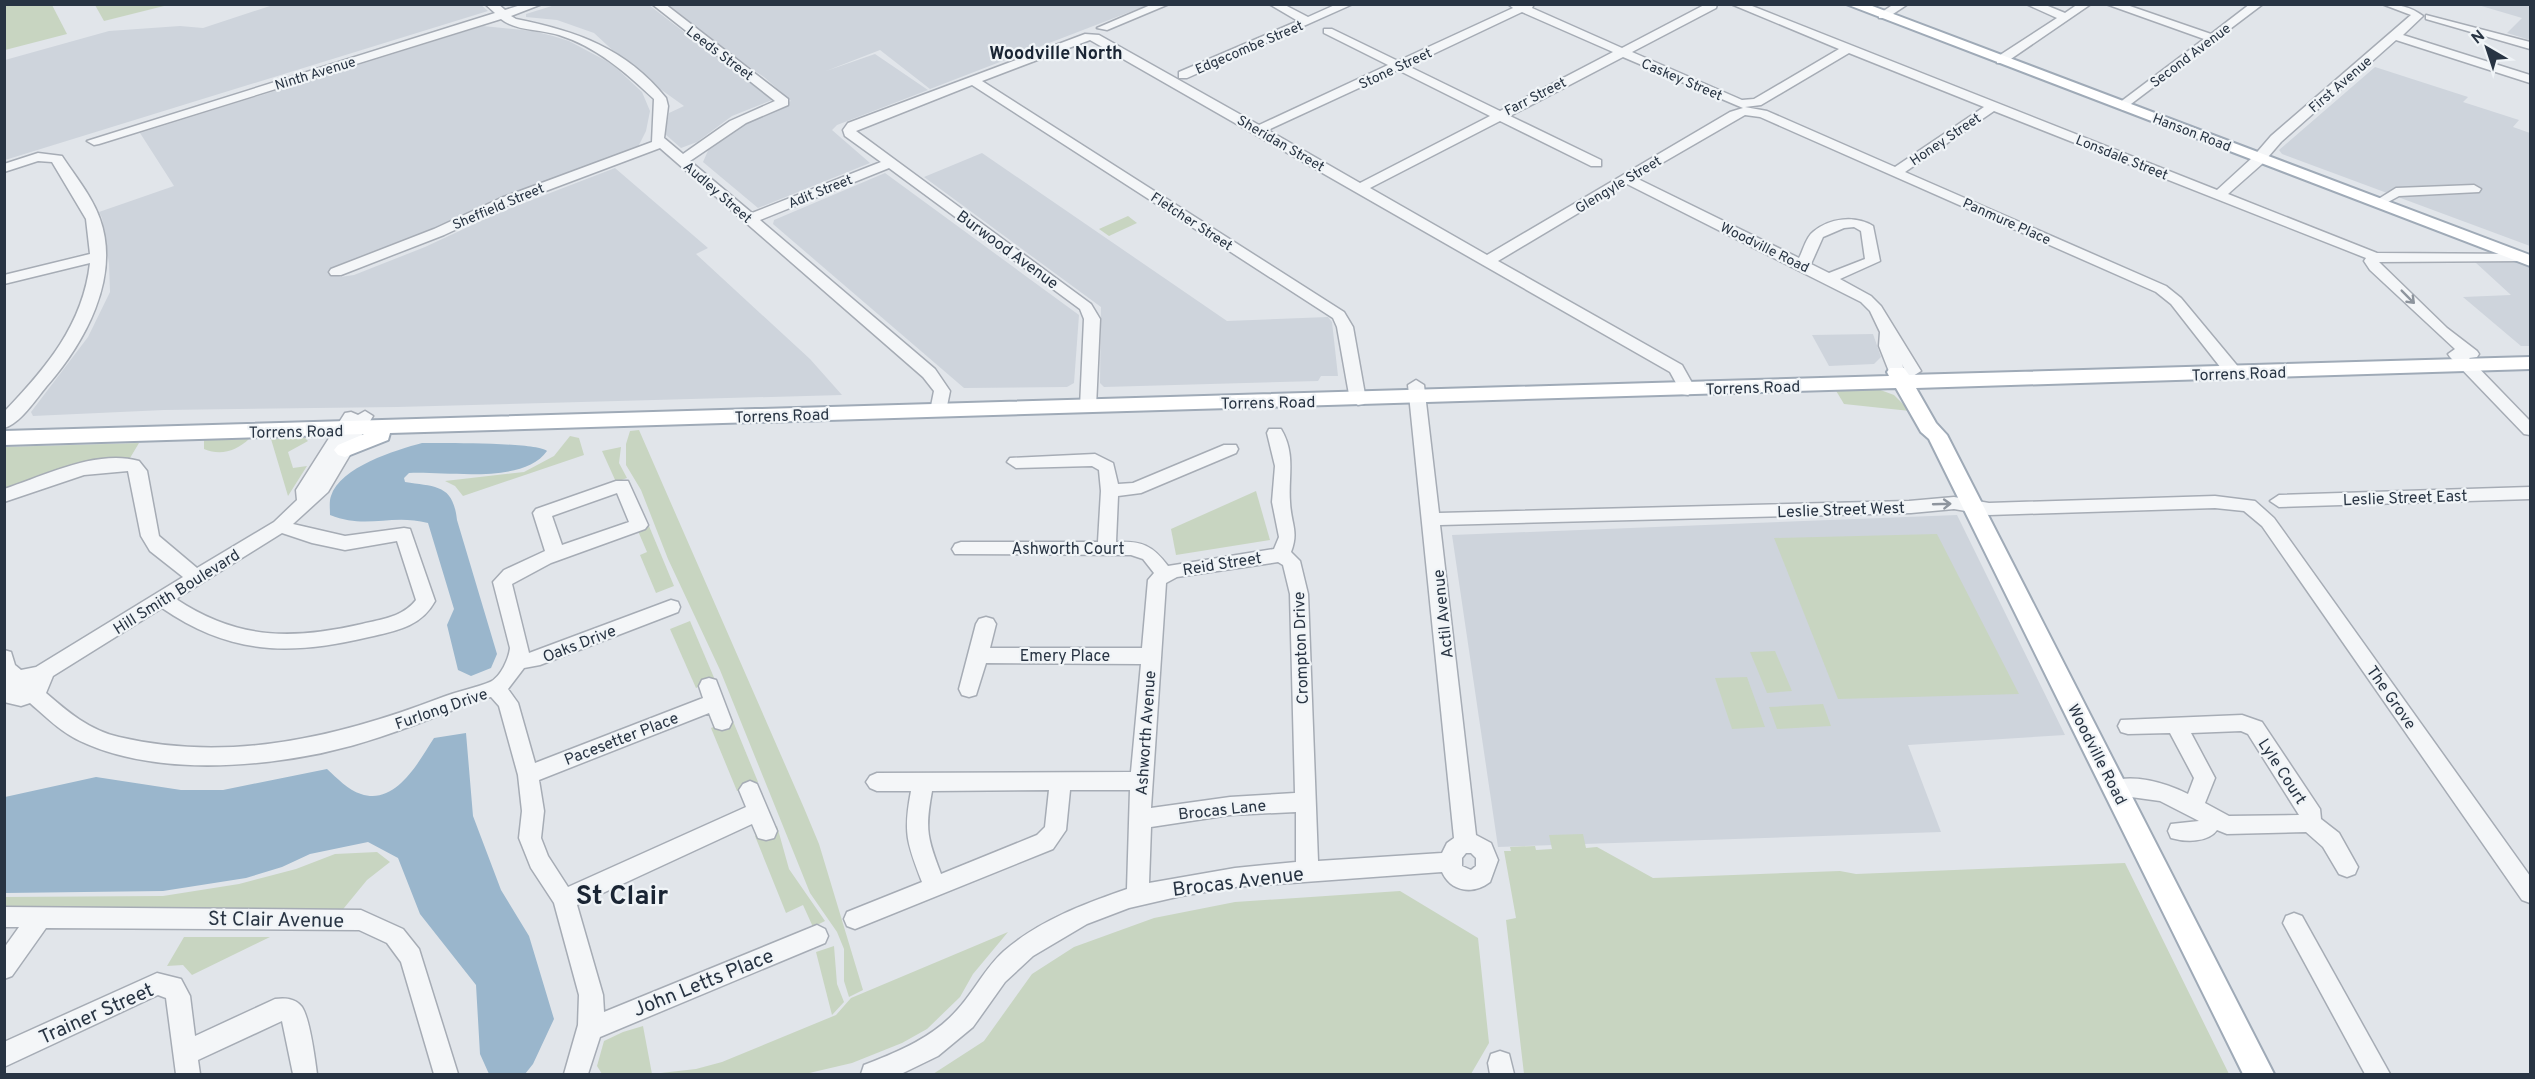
<svg xmlns="http://www.w3.org/2000/svg" width="2535" height="1079" font-family="Overpass,sans-serif">
  <style>
    .built { fill: #ced4dc }
    .green { fill: #c8d5c1 }
    .water { fill: #9ab6cc }
    .lines { fill: none; stroke-linecap: round; stroke-linejoin: round }
    .minor-casing { stroke: #a6acb5; stroke-width: 3 }
    .major-casing { stroke: #9faab7; stroke-width: 4 }
    .minor { fill: #f4f6f8; fill-rule: evenodd }
    .major { fill: #fff; fill-rule: evenodd }
    .oneway { stroke: #8e959e }
    .labels { text-anchor: middle; stroke-width: 4.5; stroke-linejoin: round; paint-order: stroke }
    .far-street-label { font-size: 14px; fill: #283443; stroke: #f0f4f7 }
    .street-label { font-size: 16px; fill: #283443; stroke: #f0f4f7 }
    .far-district-label { font-size: 18px; font-weight: bold; fill: #1a2534; stroke: #f0f4f7 }
    .near-street-label { font-size: 20px; fill: #283443; stroke: #f0f4f7 }
    .near-district-label { font-size: 27px; font-weight: bold; fill: #1a2534; stroke: #f0f4f7 }
  </style>
  <rect width="100%" height="100%" fill="#e1e5ea"/>
  <g class="built">
    <path d="M480,4L488,11L5,160V60L109,31L180,26L203,28L273,5Z"/>
    <path d="M555,5H649L772,100L732,116L697,142L681,148L665,134L669,113L684,106L635,71L594,33L557,20L526,17V14Z"/>
    <path d="M667,5H1148L930,89L880,50L826,71L875,54L928,90L837,125L832,130L870,163L758,208L703,162L710,146L755,115L791,101L764,77L705,37L706,34Z"/>
    <path d="M2478,5H2530V40L2507,33L2522,18Z"/>
    <path d="M483,26L533,31L553,36L569,41L612,64L642,92L650,111L646,131L637,149L441,229L334,269L340,277L354,275L425,247L496,214L615,168L708,248L696,254L810,359L842,395L397,407L164,410L33,416L31,412L88,337L110,292L109,264L102,218L99,212L174,186L140,133Z"/>
    <path d="M2375,67L2468,97L2463,102L2519,120L2513,127L2530,133V246L2282,154L2279,150Z"/>
    <path d="M982,153L1227,321L1328,317L1332,322L1338,376H1321L1318,381L1104,387L1100,383L1101,307L924,177Z"/>
    <path d="M885,173L1079,315L1074,383L1067,387L964,388L773,224L774,220Z"/>
    <path d="M2475,262H2517L2530,267V346H2521L2463,297L2511,295Z"/>
    <path d="M1873,334L1881,357L1874,364L1829,366L1812,335Z"/>
    <path d="M1957,515L2065,735L1908,745L1941,832L1498,847L1452,535Z"/>
  </g>
  <g class="green">
    <path d="M12,4L52,5L67,34L5,50V6Z"/>
    <path d="M95,5H168L104,21Z"/>
    <path d="M1128,216L1137,223L1109,236L1099,229Z"/>
    <path d="M1875,388L1894,395L1910,411L1844,404L1835,389Z"/>
    <path d="M639,430L804,808L819,844L863,990L849,997L844,981V949L837,932L810,893L720,670L668,559L641,490L626,465V444L630,431Z"/>
    <path d="M570,436L579,438L584,455L463,496L455,486L445,481L524,472L554,456Z"/>
    <path d="M305,438L308,441L288,452L293,468L307,466L288,496L271,439Z"/>
    <path d="M249,439C236,451 221,456 204,449V440Z"/>
    <path d="M139,443L130,458L109,460L4,489V447Z"/>
    <path d="M621,447L619,463L627,478L616,482L602,451Z"/>
    <path d="M1256,491L1270,540L1176,555L1171,529Z"/>
    <path d="M649,526L674,586L656,593L640,555L647,552L638,531Z"/>
    <path d="M1937,534L2019,694L1838,699L1774,538Z"/>
    <path d="M690,621L715,680L696,688L670,629Z"/>
    <path d="M1775,651L1792,691L1767,693L1750,652Z"/>
    <path d="M1747,677L1765,727L1732,729L1715,678Z"/>
    <path d="M1823,704L1831,726L1777,729L1769,707Z"/>
    <path d="M728,709L758,782L737,791L711,728L727,721L723,711Z"/>
    <path d="M777,826L789,869L825,921L813,927L803,905L786,913L755,836Z"/>
    <path d="M1583,834L1586,848L1597,847L1653,878L1840,871L1856,874L2125,863L2229,1074H1524L1506,920L1516,918L1504,851H1511L1510,847L1535,846L1536,850L1552,849L1549,835Z"/>
    <path d="M377,852L390,862L367,880L335,919L5,916V897L163,896L239,884L296,869L335,854Z"/>
    <path d="M1400,891L1478,938L1489,1043L1471,1074H933L984,1041L1032,974L1074,947L1154,918L1235,902Z"/>
    <path d="M1008,932L973,974L960,997L927,1029L902,1043L852,1063L805,1074H602L597,1066L604,1041L623,1032L643,1026L652,1074L696,1069L722,1062L836,1015L851,998Z"/>
    <path d="M184,937H270L192,975L183,965L167,966Z"/>
    <path d="M834,946L837,984L844,1002L832,1015L816,952Z"/>
  </g>
  <g class="water">
    <path d="M422,443C441,443 537,442 547,451C523,485 446,471 409,473L404,478L405,482C436,487 453,484 457,520L497,654L491,668L471,676L458,670L447,625L454,609L428,523C390,513 368,530 330,515C330,509 329,501 331,496C340,467 396,450 422,443Z"/>
    <path d="M466,733L473,816L501,890L529,936L554,1019L533,1064L525,1074H489L480,1054L476,985L420,914L398,858L368,842L310,854L282,867L246,878L163,891L5,893V797L96,777L181,790H223L327,769C337,778 348,790 361,794C396,806 419,761 434,738Z"/>
  </g>
  <g class="lines">
    <defs>
      <g id="minor">
        <path d="M485,4H498L505,10L524,4H542L511,16L516,19C576,31 626,48 666,98L668,106L664,138L683,154L730,121L775,101L652,4H665L788,99V105L746,123L690,161L752,213L881,162L845,136L843,130L848,123L1085,34L1099,35L1259,125L1388,65L1324,33V29H1332L1398,61L1513,8L1508,4H1534L1532,8L1622,48L1706,4H1717L1716,8L1632,52L1742,100L1754,99L1839,49L1731,4H1747L2217,190L2252,158L2271,136L2411,15L2382,4C2399,4 2411,7 2423,16L2403,35L2530,75V83L2396,40L2281,142L2262,164L2228,194L2377,253L2526,254L2528,257L2521,261L2379,262L2447,328L2477,351L2479,354L2477,357L2469,358L2530,421V435L2524,434L2450,357L2448,354L2455,349L2370,270L2364,261L2366,258L1994,111L1905,172L2166,286L2181,298L2240,369L2242,373L2240,377H2228L2171,304L2156,292L1760,117L1745,115L1636,178L1799,258C1803,251 1806,237 1813,232C1829,218 1855,215 1873,226L1880,261L1840,279L1871,296L1881,306L1921,371L1913,376L1907,375L1902,364L1904,370L1902,374H1890L1879,346L1880,332L1870,311L1861,302L1627,184L1498,261L1682,365L1696,390L1688,395L1682,394L1670,372L1090,40L982,81L1344,312L1353,327L1366,400L1364,404L1358,405L1350,400L1337,327L1333,318L972,85L856,131L1091,304L1100,319L1096,407L1094,411L1088,412L1080,407L1084,319L1080,309L889,168L760,220L935,369L950,391L946,411L938,416L930,411L934,391L923,377L660,148L511,204L444,235L341,275H331L329,272L331,269L434,229L501,198L652,142L654,99C625,72 597,47 559,35C540,29 516,31 501,19L99,144L94,145L87,141L495,13ZM1522,12L1613,52L1500,111L1408,66ZM1849,53L1984,107L1895,167L1767,111L1745,107L1761,105ZM1623,57L1743,108L1730,112L1487,255L1370,188L1500,121L1591,166H1601V160L1510,116ZM1398,70L1490,116L1360,183L1268,130ZM1844,228L1854,227L1861,231L1865,259L1829,273L1811,264L1823,237Z"/>
        <path d="M1153,4H1169L1107,30L1097,28Z"/>
        <path d="M1269,4H1283L1308,17L1337,4H1353L1187,78H1179V72L1298,21Z"/>
        <path d="M1894,4H1908L1887,18H1879V14Z"/>
        <path d="M2026,4H2043L2065,13L2078,4H2091L2005,63H1997V57L2057,18Z"/>
        <path d="M2106,4H2124L2211,34L2250,4H2263L2123,110L2117,106L2119,103L2204,39Z"/>
        <path d="M2426,15L2530,42V49L2426,19Z"/>
        <path d="M38,153L62,156C75,176 92,196 100,219C121,278 84,344 46,387C36,399 20,424 4,428V412C46,368 83,325 90,263L4,284V275L90,254L86,219L52,162L38,161L4,172V164Z"/>
        <path d="M2474,185L2481,189L2479,192L2399,196L2379,207L2372,203L2396,188Z"/>
        <path d="M1416,380L1424,385L1439,513L1909,501L1954,497L1989,503L2215,496L2255,501L2274,518L2530,876V903L2522,900L2262,526L2244,511L2215,508L1989,515L1954,509L1911,513L1440,525L1476,835L1491,843L1498,860L1490,882C1473,895 1451,892 1442,872L1235,887L1181,896L1129,908L1087,924L1033,956L1005,982L973,1027L938,1056L901,1074H861L864,1065C898,1052 934,1037 958,1009C975,990 985,968 1004,951C1040,920 1084,904 1127,889L1130,790H1070L1066,830L1053,849L855,929L847,926L844,919L847,912L922,882C907,843 903,833 911,791H877L870,788L866,782L870,776L877,773L1131,772L1141,664L986,663L976,695L969,697L962,695L959,689L976,624L979,619L986,617L993,619L996,624L990,648H1142L1148,580L1154,573L1143,559L1131,555L955,554L952,549L955,544L961,542H1098L1101,491L1099,470L1092,466L1016,468L1007,462L1010,458L1095,454L1113,463L1118,484L1133,483L1224,445H1236L1238,449L1236,453L1141,493L1118,496L1116,542C1142,541 1152,545 1168,566L1274,549L1279,537L1272,502L1275,466L1267,433L1269,429H1281C1296,454 1288,476 1290,502C1291,524 1299,531 1291,552L1300,561L1308,594L1318,861L1442,853L1447,843L1454,838L1408,385ZM1278,562L1283,565L1290,594L1295,793L1230,797L1151,808L1166,583L1177,577ZM1049,790L1045,827L1037,835L941,874C927,838 925,829 932,791ZM1296,812V862L1235,868L1149,883L1151,827L1230,815ZM1466,853H1471L1476,858V866L1471,870L1462,866V858Z"/>
        <path d="M365,411L373,416L328,492L293,524L345,536L404,528L410,529L435,601C421,627 395,631 369,637C290,656 230,655 162,608L53,676L46,693C68,712 89,730 119,737C230,763 339,737 443,697C458,691 476,688 490,682C501,677 509,658 510,648L493,582L504,570L545,551L533,513L536,509L616,481H628L648,525L645,529L551,563L512,584L529,653L671,600L678,602L680,607L678,612L540,665L524,668L508,689L518,703L535,763L703,698L699,686L702,680L709,678L716,680L732,722L729,728L722,730L715,728L709,713L539,780L544,811L541,838L548,856L568,887L746,807L739,790L743,784L750,781L757,784L777,831L774,838L766,840L758,838L752,824L577,905L603,995L604,1012L817,925L825,929L828,936L825,943L600,1037L588,1074H564L578,1025L579,995L554,903L531,868L519,838L522,811L518,775L499,706L491,697C478,698 465,705 453,710C428,720 404,729 380,737C295,766 164,781 80,741C61,732 46,717 30,703L21,706L4,702V650L11,652L15,665L21,670L36,667L183,577L150,551L141,536L128,471L84,475L4,502V489C44,476 96,449 139,461L147,471L159,536L197,568L274,522L297,500L296,490L345,413L351,412L358,415ZM617,493L629,522L562,545L552,516ZM282,533L312,543L345,550L397,541L416,600C403,617 382,619 362,624C292,640 238,640 176,599Z"/>
        <path d="M2530,487V499L2279,507L2270,501L2279,495Z"/>
        <path d="M2242,715L2262,722L2320,809L2321,819L2339,833L2358,867L2355,874L2347,877L2339,874L2323,847L2306,832L2227,834L2217,830C2208,843 2185,842 2171,838L2168,831L2171,824L2199,821L2160,801L2109,794L2105,788L2109,782C2133,773 2166,783 2188,794L2194,778L2170,733L2128,734L2121,732L2118,726L2121,720ZM2241,731L2248,734L2299,815L2229,816L2205,803L2215,778L2191,733Z"/>
        <path d="M4,907L361,910L403,929L419,949L458,1074H434L401,962L387,943L359,930L46,928L12,976L4,979V948L19,927H4Z"/>
        <path d="M2294,913L2302,916L2390,1074H2365L2283,923L2286,916Z"/>
        <path d="M157,973L181,979L190,996L195,1036L275,999C285,998 295,998 302,1007C310,1019 315,1059 317,1074H293L282,1021L198,1060L200,1074H176L166,998L158,995L4,1067V1042Z"/>
        <path d="M1500,1051L1509,1054L1514,1074H1490L1488,1063L1491,1054Z"/>
      </g>
      <g id="major">
        <path d="M1846,4H1867L2530,255V266Z"/>
        <path d="M2530,357V369L1916,388L1936,423L1947,435L2274,1074H2243L1929,439L1921,432L1896,388L390,433L388,440L345,457L338,455L334,450L338,445L364,434L4,445V431L1889,376L1887,372L1890,368H1904L1909,375Z"/>
      </g>
    </defs>
    <use href="#minor" class="minor-casing"/>
    <use href="#major" class="major-casing"/>
    <use href="#minor" class="minor"/>
    <use href="#major" class="major"/>
  </g>
  <defs><path id="oneway-shaft" d="M-6 0H5M1.5-3L5.5 0L1.5 3" fill="none" stroke-width="1.6" stroke-linecap="round" stroke-linejoin="round" transform="scale(1.5)"/></defs>
  <g class="oneway">
    <use href="#oneway-shaft" transform="translate(2408 297) rotate(45)"/>
    <use href="#oneway-shaft" transform="translate(1942 504) rotate(-2)"/>
  </g>
  <g class="labels">
    <g class="far-street-label">
      <text transform="translate(1249 47) rotate(-23)" y="5">Edgecombe Street</text>
      <text transform="translate(720 53) rotate(37)" y="5">Leeds Street</text>
      <text transform="translate(2190 55) rotate(-37)" y="5">Second Avenue</text>
      <text transform="translate(1395 68) rotate(-25)" y="5">Stone Street</text>
      <text transform="translate(315 73) rotate(-17)" y="5">Ninth Avenue</text>
      <text transform="translate(1682 79) rotate(23)" y="5">Caskey Street</text>
      <text transform="translate(2340 84) rotate(-41)" y="5">First Avenue</text>
      <text transform="translate(1535 96) rotate(-27)" y="5">Farr Street</text>
      <text transform="translate(2192 132) rotate(21)" y="5">Hanson Road</text>
      <text transform="translate(1945 139) rotate(-34)" y="5">Honey Street</text>
      <text transform="translate(1281 143) rotate(30)" y="5">Sheridan Street</text>
      <text transform="translate(2122 157) rotate(22)" y="5">Lonsdale Street</text>
      <text transform="translate(1618 184) rotate(-31)" y="5">Glengyle Street</text>
      <text transform="translate(820 191) rotate(-22)" y="5">Adit Street</text>
      <text transform="translate(718 192) rotate(41)" y="5">Audley Street</text>
      <text transform="translate(498 206) rotate(-23)" y="5">Sheffield Street</text>
      <text transform="translate(1192 221) rotate(33)" y="5">Fletcher Street</text>
      <text transform="translate(2007 221) rotate(24)" y="5">Panmure Place</text>
      <text transform="translate(1765 247) rotate(26)" y="5">Woodville Road</text>
    </g>
    <g class="street-label">
      <text transform="translate(1008 249) rotate(36)" y="6">Burwood Avenue</text>
      <text transform="translate(2239 373) rotate(-2)" y="6">Torrens Road</text>
      <text transform="translate(1753 387) rotate(-2)" y="6">Torrens Road</text>
      <text transform="translate(1268 402) rotate(-1)" y="6">Torrens Road</text>
      <text transform="translate(782 415) rotate(-2)" y="6">Torrens Road</text>
      <text transform="translate(296 431) rotate(-1)" y="6">Torrens Road</text>
      <text transform="translate(2405 497) rotate(-2)" y="6">Leslie Street East</text>
      <text transform="translate(1841 509) rotate(-2)" y="6">Leslie Street West</text>
      <text x="1068" y="554">Ashworth Court</text>
      <text transform="translate(1222 563) rotate(-9)" y="6">Reid Street</text>
      <text transform="translate(176 591) rotate(-32)" y="6">Hill Smith Boulevard</text>
      <text transform="translate(1442 614) rotate(-96)" y="6">Actil Avenue</text>
      <text transform="translate(579 643) rotate(-21)" y="6">Oaks Drive</text>
      <text transform="translate(1300 648) rotate(-92)" y="6">Crompton Drive</text>
      <text x="1065" y="661">Emery Place</text>
      <text transform="translate(2392 697) rotate(55)" y="6">The Grove</text>
      <text transform="translate(441 708) rotate(-19)" y="6">Furlong Drive</text>
      <text transform="translate(1145 733) rotate(-86)" y="6">Ashworth Avenue</text>
      <text transform="translate(621 738) rotate(-21)" y="6">Pacesetter Place</text>
      <text transform="translate(2098 754) rotate(63)" y="6">Woodville Road</text>
      <text transform="translate(2283 771) rotate(57)" y="6">Lyle Court</text>
      <text transform="translate(1222 809) rotate(-6)" y="6">Brocas Lane</text>
    </g>
    <g class="far-district-label">
      <text x="1056" y="59">Woodville North</text>
    </g>
    <g class="near-street-label">
      <text transform="translate(1238 881) rotate(-7)" y="7">Brocas Avenue</text>
      <text transform="translate(276 919) rotate(1)" y="7">St Clair Avenue</text>
      <text transform="translate(703 982) rotate(-22)" y="7">John Letts Place</text>
      <text transform="translate(96 1013) rotate(-24)" y="7">Trainer Street</text>
    </g>
    <g class="near-district-label">
      <text x="622" y="904">St Clair</text>
    </g>
  </g>
  <rect width="2535" height="1079" fill="none" stroke="#283443" stroke-width="12"/>
  <g transform="translate(2487 48) rotate(321)" stroke="#f0f4f7" stroke-width="4.5" paint-order="stroke">
  <path d="M0-4.5L10 22L0 15L-10 22Z" fill="#283443"/>
  <text y="-9" font-size="16" font-weight="bold" text-anchor="middle" fill="#283443">N</text>
  </g>
</svg>
